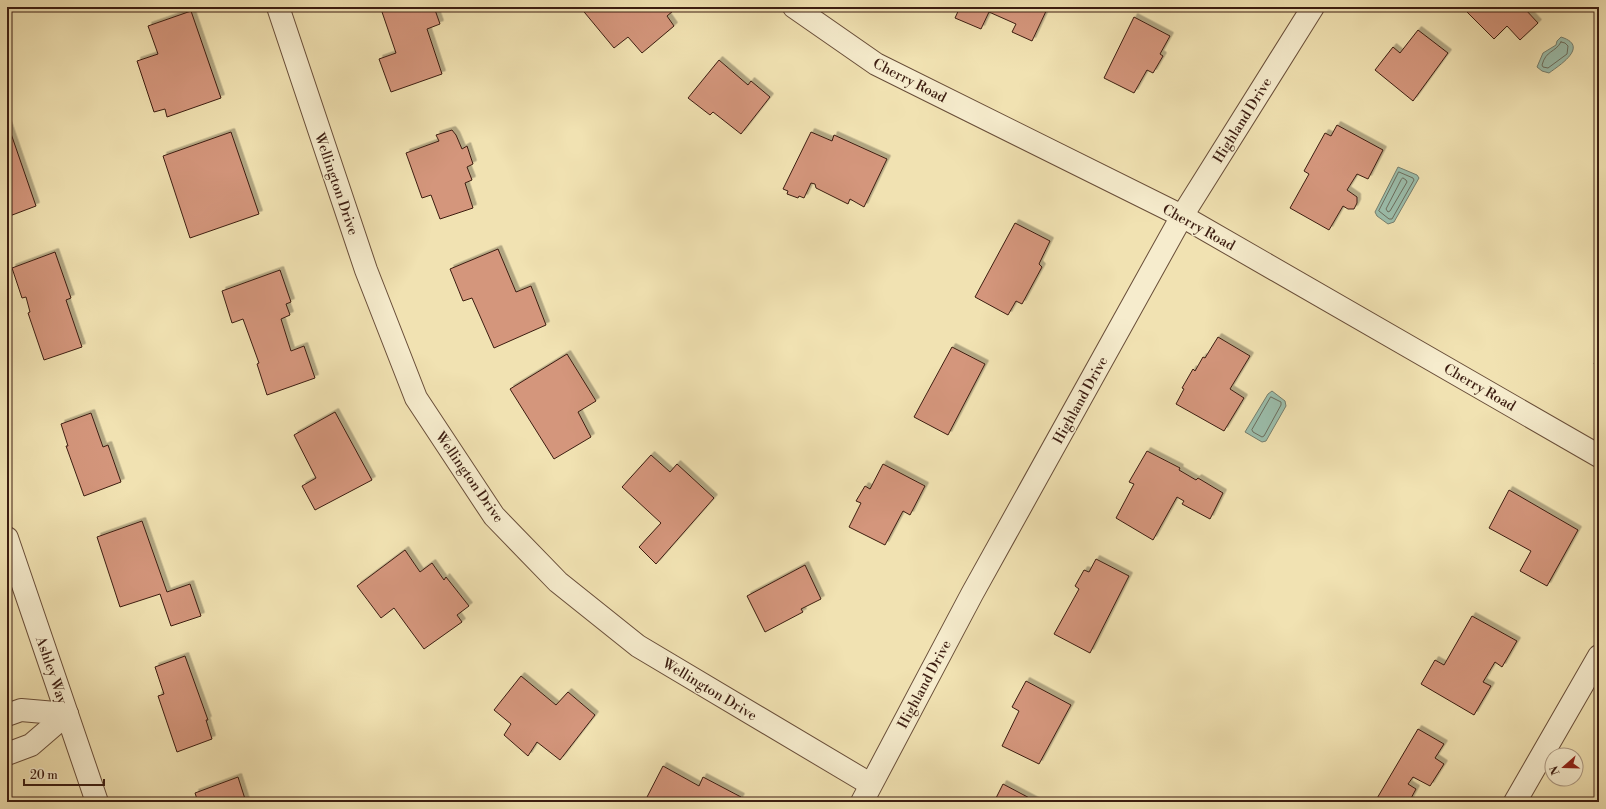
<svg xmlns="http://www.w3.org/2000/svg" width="1606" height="809" font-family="'Libre Bodoni',serif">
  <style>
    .water { fill: #9bbeac; stroke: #757e6e }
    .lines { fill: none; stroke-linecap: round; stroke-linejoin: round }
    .shore { stroke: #6c6e5e; stroke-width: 1 }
    .building { fill: #d4967b; stroke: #3c1d11; filter: url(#shadow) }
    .minor-casing { stroke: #694e39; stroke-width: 24 }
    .minor { stroke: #f6eccd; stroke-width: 22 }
    .labels { text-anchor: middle; stroke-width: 3; stroke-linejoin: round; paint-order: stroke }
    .street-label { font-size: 14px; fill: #3c1d11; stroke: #f6eccd }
  </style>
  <defs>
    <filter id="shadow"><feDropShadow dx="3.5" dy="-3.5" stdDeviation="0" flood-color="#0004"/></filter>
  </defs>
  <rect width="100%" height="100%" fill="#f1e2b2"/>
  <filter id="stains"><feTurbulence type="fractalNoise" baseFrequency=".005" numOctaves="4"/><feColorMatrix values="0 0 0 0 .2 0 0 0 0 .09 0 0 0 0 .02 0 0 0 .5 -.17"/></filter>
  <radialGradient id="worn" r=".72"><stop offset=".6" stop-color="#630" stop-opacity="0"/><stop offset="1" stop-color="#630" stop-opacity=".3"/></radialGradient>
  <g class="water">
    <path d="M1561,37C1590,46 1560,65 1549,73L1542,71L1537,67L1543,53L1556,45L1557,41Z"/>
    <path d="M1398,167L1417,175L1419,178L1394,222L1388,224L1377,216L1375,212Z"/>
    <path d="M1272,391L1285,401L1286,406L1266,441L1262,442L1245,432L1268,394Z"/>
  </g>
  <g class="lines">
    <g class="shore">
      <path d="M1561,42L1565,43L1568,46L1567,54L1548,68L1543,67L1542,65C1546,50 1555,53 1561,42Z"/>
      <path d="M1399,172L1413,178L1414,180L1392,219H1389L1379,211Z"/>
      <path d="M1403,178L1406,180L1407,182L1390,211L1388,212L1386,209L1401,180Z"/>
      <path d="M1271,397L1281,402V405L1264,436L1262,437L1253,432L1252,430Z"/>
    </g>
  </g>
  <g class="building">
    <path d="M386,7H434L440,24L427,29L442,74L391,92L379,59L396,53L381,9Z"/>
    <path d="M580,7H670L673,11L667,16L674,26L642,53L628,37L614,48Z"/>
    <path d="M960,7H1048L1032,41L1012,32L1016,24L989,12L981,29L955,18Z"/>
    <path d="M1462,7H1527L1525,9L1538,23L1520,40L1507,26L1494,39Z"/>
    <path d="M191,11L221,98L167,117L165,109L154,112L137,61L158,54L148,26Z"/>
    <path d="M1134,17L1170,36L1160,54L1163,56L1153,73L1147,70L1134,93L1104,78Z"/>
    <path d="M1418,30L1448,53L1413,101L1375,70L1393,47L1400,53Z"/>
    <path d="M719,60L748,85L751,81L770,97L741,134L713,112L710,115L688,98Z"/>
    <path d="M8,125L36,206L7,217V126Z"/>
    <path d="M1337,125L1383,150L1368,179L1357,174L1347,190L1357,197V203L1354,209H1348L1343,206L1329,230L1290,208L1309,174L1304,171L1325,133L1331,136Z"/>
    <path d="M452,130L456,135L462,149L467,146L473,164L467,167L472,180L465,183L473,208L440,219L431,195L422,198L406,153L439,141L436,135Z"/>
    <path d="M231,132L259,214L190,238L163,156Z"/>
    <path d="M811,132L832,141L834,135L887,159L864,207L850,199L848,204L816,188L815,184L811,183L804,198L799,196L798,198L787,194L788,191L783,189Z"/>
    <path d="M1015,223L1050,241L1039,264L1042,267L1022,304L1016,301L1008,315L975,297Z"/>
    <path d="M498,249L516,292L531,286L546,325L494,348L472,298L463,301L450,269Z"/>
    <path d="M55,252L71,298L66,300L82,347L44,360L28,313L30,312L26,297L22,298L12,268Z"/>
    <path d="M280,270L291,302L286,304L290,315L281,319L291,351L304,346L315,378L267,395L257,364L259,363L243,319L232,323L222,291Z"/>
    <path d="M1218,337L1250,356L1230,389L1244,398L1224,431L1176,404L1184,389L1182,388L1193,369L1195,371L1203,357L1205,358Z"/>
    <path d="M952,347L985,364L948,435L914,417Z"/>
    <path d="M567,354L596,401L578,412L591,437L554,459L510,389Z"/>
    <path d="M1599,354V367L1594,364Z"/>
    <path d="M335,412L372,480L315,510L302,486L316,478L294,435Z"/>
    <path d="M91,413L103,447L108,445L121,482L84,496L66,446H68L61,424Z"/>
    <path d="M1147,451L1180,468L1179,470L1196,480L1198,478L1223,493L1210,519L1182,504L1184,501L1177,497L1153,540L1116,518L1134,484L1129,482Z"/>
    <path d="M651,455L670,472L677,464L714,498L656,564L639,547L661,523L622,487Z"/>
    <path d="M883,464L925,486L910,515L903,511L885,545L849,527L861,503L856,501L865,486L870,489Z"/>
    <path d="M1509,490L1578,530L1547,586L1520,571L1531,551L1489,528Z"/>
    <path d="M142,521L167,592L190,584L201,616L171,626L160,594L120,607L97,537Z"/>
    <path d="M405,550L420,572L432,563L444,580L446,577L469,606L457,615L462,622L424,649L394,608L381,618L357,586Z"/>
    <path d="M1096,559L1129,576L1090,653L1054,634L1079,589L1075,586L1084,570L1089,572Z"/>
    <path d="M805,565L821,599L801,609L803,612L765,632L747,596Z"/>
    <path d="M1472,616L1517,641L1502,667L1495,662L1483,682L1491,686L1474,715L1421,684L1435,660L1444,665Z"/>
    <path d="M185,656L208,720H206L212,739L177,752L158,696L164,694L155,667Z"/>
    <path d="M521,676L556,705L568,692L595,715L560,760L537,742L528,756L504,735L511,724L494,710Z"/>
    <path d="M1026,681L1071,705L1039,764L1002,746L1019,711L1012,707Z"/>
    <path d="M1418,729L1444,744L1435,758L1444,764L1430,786L1413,777L1408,784L1416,789L1409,802H1379L1376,800Z"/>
    <path d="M663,766L699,786L703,777L741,797L738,802H652L646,799Z"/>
    <path d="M238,777L246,802H198L195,793Z"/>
    <path d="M1003,784L1037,802H994Z"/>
  </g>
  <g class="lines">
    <defs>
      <g id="minor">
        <path d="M278,7L366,270L416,398L494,516L558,582L638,646L870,784"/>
        <path d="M794,7L876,64L1182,216L1599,456"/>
        <path d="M7,538L97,802"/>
        <path d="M7,715L21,710L67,714"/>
        <path d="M7,754L31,745L67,714"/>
        <path d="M862,802L972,594L1182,216L1313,7"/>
        <path d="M1515,802L1599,656"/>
      </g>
    </defs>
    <use href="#minor" class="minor-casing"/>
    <use href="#minor" class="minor"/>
  </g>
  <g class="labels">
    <g class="street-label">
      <text transform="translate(910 80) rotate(27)" y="5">Cherry Road</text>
      <text transform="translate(1242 120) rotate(-58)" y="5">Highland Drive</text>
      <text transform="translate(337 184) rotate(71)" y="5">Wellington Drive</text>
      <text transform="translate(1199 227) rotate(29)" y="5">Cherry Road</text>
      <text transform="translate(1480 387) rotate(30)" y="5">Cherry Road</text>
      <text transform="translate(1080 400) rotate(-61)" y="5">Highland Drive</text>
      <text transform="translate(470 477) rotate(55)" y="5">Wellington Drive</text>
      <text transform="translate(52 670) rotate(71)" y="5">Ashley Way</text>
      <text transform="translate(924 684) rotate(-62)" y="5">Highland Drive</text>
      <text transform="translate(710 689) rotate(31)" y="5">Wellington Drive</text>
    </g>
  </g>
  <rect width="1606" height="809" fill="none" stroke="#f1e2b2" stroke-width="24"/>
  <rect x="8" y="8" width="1590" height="793" fill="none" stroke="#3c1d11" stroke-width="2"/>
  <rect x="12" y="12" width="1582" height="785" fill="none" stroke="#3c1d11"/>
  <g transform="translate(1564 767) rotate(250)"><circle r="19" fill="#f6eccd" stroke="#ac9982"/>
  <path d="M0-3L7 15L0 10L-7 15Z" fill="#8f2418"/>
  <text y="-6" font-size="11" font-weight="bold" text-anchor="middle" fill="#3c1d11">N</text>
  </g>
  <path d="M24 779v6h80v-6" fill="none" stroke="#3c1d11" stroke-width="2"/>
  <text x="30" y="779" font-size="12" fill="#3c1d11" stroke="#f6eccd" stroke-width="3" paint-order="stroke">20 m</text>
  <rect width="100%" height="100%" filter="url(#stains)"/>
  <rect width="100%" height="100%" fill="url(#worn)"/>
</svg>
